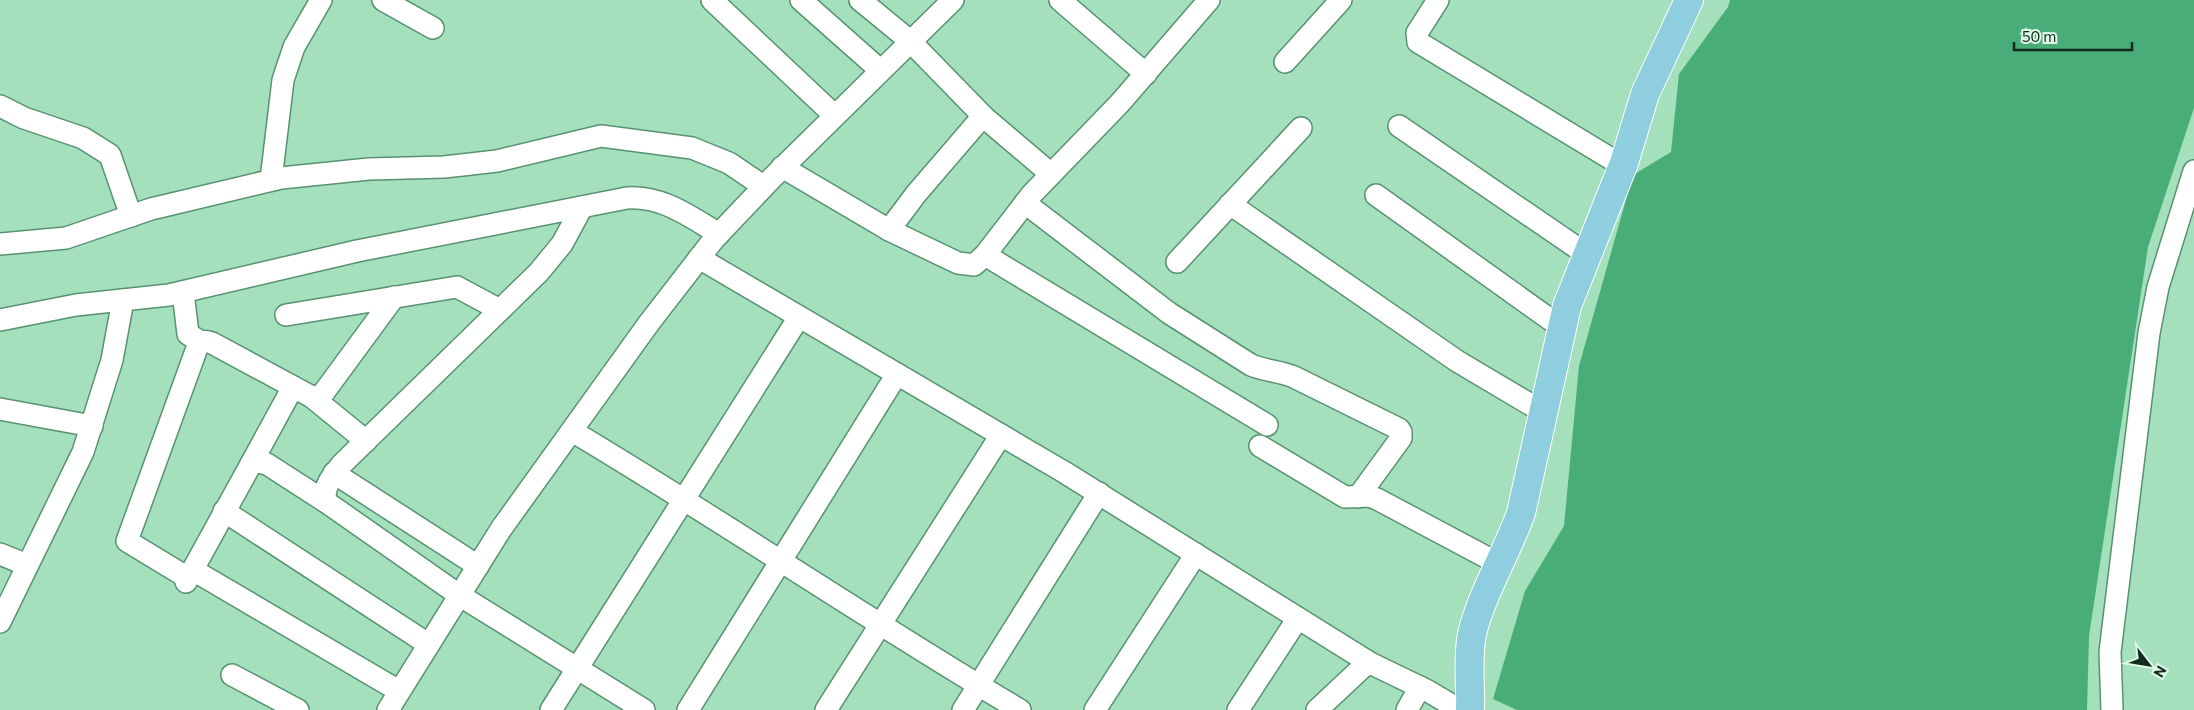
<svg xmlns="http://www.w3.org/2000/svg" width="2194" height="710" font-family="Commissioner,sans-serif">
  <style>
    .water { fill: #48ad78 }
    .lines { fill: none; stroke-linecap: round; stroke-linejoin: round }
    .minor-casing { stroke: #589271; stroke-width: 24 }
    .major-casing { stroke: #fff; stroke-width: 30 }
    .minor { stroke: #fff; stroke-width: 21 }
    .major { stroke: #8fcede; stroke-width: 28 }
  </style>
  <rect width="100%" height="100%" fill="#a4e0bc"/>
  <path class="water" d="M1730,0H2194V108L2148,247L2089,636L2087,710H1517L1493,699L1525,591L1564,526L1579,366L1633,175L1671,152L1679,74L1728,7Z"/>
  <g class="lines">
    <defs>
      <g id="minor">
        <path d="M383,0L433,28"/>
        <path d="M712,0L834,115"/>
        <path d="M801,0L880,70"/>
        <path d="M860,0L910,41L985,118L1051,174"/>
        <path d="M1060,0L1146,74"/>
        <path d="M1438,0L1417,33L1418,42L1623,166"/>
        <path d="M1285,62L1341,0"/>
        <path d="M0,106L24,118L83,138L110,155L131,216"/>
        <path d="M1399,126L1586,254"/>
        <path d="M782,167L889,230L958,263L974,265L985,255L1032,194L1120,103L1209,0"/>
        <path d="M271,180L283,80L294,47L321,0"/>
        <path d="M1376,195L1562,328"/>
        <path d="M1025,203L1169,313L1251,365C1265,371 1280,371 1294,377L1399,429L1401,432V438L1358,497"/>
        <path d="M1230,204L1457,361L1543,412"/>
        <path d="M582,207L562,244L539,272L342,464C333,475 322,487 326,502L459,595L644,710"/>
        <path d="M889,230L916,194L983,116"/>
        <path d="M0,244L66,238L151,209L281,178L369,169L444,167L497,161L601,136L692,148L729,163L763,186"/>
        <path d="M985,255L1267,425"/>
        <path d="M699,258L1064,472L1370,663"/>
        <path d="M1177,262L1301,128"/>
        <path d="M183,292L188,334L201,342"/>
        <path d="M286,315L457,287L500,310"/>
        <path d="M0,320L76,305L169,295L357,251L627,198C663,196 689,216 719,234"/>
        <path d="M312,397L366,441"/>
        <path d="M0,409L92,426"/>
        <path d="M572,431C723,521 868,620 1020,710"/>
        <path d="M1260,446L1345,497L1369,496L1377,499L1501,565"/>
        <path d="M251,464L293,387"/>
        <path d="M334,473L478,566"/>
        <path d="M224,511L428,644"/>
        <path d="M0,554L27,565"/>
        <path d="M193,570L399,691"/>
        <path d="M188,578L127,541L197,348C201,341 204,340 212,343L312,397L322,395L394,297"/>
        <path d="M186,582L251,464L257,462L267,464L326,502"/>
        <path d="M0,622L83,452L112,360L123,300"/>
        <path d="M232,675L298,710"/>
        <path d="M388,710L501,529L649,323L714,239L773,177L953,0"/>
        <path d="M551,710L799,317"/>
        <path d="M688,710L897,374"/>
        <path d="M826,710L1001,435"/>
        <path d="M963,710L1099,493"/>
        <path d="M1095,710L1196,554"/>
        <path d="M1238,710L1298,618"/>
        <path d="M1317,710L1365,665L1370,663L1428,691L1460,710"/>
        <path d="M1407,710L1420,687"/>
        <path d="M2112,710L2110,652L2149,333L2158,287L2194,171"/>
      </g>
      <path id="major" d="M1470,710C1471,686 1467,658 1472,634C1481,595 1507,552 1521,513L1567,306L1624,163L1645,94L1689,0"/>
    </defs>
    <use href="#minor" class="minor-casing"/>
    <use href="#major" class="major-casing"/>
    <use href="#minor" class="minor"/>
    <use href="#major" class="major"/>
  </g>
  <g transform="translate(2149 665) rotate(121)" stroke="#dcf9e6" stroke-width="4" paint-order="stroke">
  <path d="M0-4L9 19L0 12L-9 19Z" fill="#132b1e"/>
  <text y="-8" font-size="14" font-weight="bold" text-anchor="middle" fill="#132b1e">N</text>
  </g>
  <path d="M2014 42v8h118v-8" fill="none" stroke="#132b1e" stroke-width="2.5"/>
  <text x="2022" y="42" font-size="15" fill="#132b1e" stroke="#dcf9e6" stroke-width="4" paint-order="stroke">50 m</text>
</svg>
